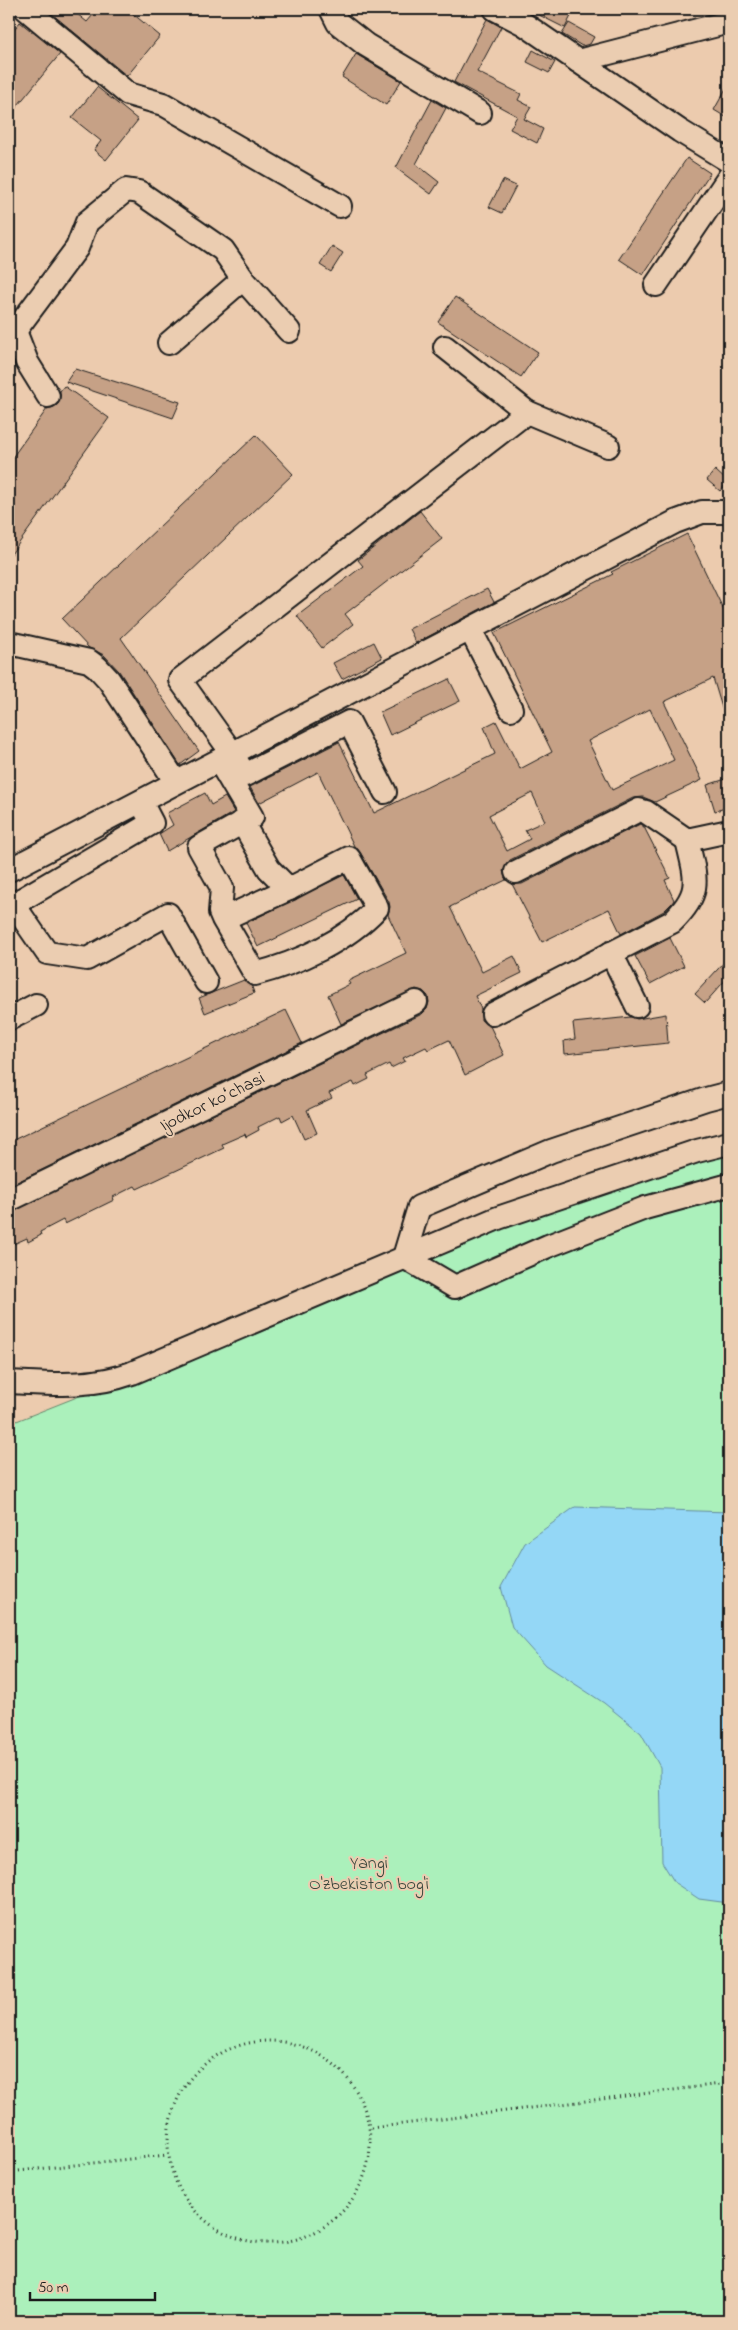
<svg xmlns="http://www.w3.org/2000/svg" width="738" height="2330" font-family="'Indie Flower',sans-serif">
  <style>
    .green { fill: #abf0bb; stroke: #64866c }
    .water { fill: #94d7f6; stroke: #648c9f }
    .building { fill: #c6a186; stroke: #1c1c1c; fill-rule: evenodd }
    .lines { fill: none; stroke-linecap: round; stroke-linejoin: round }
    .minor-casing { stroke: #1c1c1c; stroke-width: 26 }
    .path { stroke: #1c1c1c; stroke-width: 3; stroke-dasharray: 1 4; stroke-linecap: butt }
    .minor { stroke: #ebcdb1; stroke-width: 22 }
    .labels { text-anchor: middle; stroke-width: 4; stroke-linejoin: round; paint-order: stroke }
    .street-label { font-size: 18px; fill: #1c1c1c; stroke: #ebcdb1 }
    .park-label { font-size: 18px; fill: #39463c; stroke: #ebcdb1 }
  </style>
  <rect width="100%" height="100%" fill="#eccbae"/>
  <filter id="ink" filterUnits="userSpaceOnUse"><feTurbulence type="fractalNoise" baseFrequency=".02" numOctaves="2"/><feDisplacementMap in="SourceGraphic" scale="10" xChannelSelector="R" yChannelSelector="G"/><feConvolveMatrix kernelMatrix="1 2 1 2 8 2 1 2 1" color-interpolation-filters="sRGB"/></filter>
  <g filter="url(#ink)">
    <path class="green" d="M729,1138V2321H9V1424Z"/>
    <path class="water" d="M575,1507L729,1512V1903L699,1899L675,1883L662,1862L660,1767L641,1733L604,1703L546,1665L512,1627L501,1587L525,1543Z"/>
    <g class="building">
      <path d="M46,9H71L87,22L98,9H127L160,36L127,76Z"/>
      <path d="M527,9H566L573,12L565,28Z"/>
      <path d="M487,19L501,27L477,72L521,94L518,100L531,107L524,119L543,129L537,143L510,129L517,116L454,82Z"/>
      <path d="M20,22L60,54L9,116V36Z"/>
      <path d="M569,23L594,37L590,44L582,46L562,34Z"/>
      <path d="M533,50L555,62L549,73L527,62Z"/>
      <path d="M356,54L401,81L386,105L342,77Z"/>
      <path d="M729,83V119L714,110Z"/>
      <path d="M97,87L138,120L106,160L94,150L101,141L72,118Z"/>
      <path d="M432,100L446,108L416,164L439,182L431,194L396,168Z"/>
      <path d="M687,158L710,173L643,275L619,259Z"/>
      <path d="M503,180L516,186L502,213L489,207Z"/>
      <path d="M332,246L343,253L331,272L320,265Z"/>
      <path d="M455,297L538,352L521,377L438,322Z"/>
      <path d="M75,369L180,402L173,418L66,382Z"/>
      <path d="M64,386L109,418L9,557V462L47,409L54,407L59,403L60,391Z"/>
      <path d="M256,435L293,474L121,638L199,751L180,765L119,671L104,655L89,648L62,619Z"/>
      <path d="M715,470L728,482L720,491L707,480Z"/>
      <path d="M420,511L442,539L345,614L353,624L322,648L297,616L363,566L358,560Z"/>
      <path d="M687,534L729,621V721H726L713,678L664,702L702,780L655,802L643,797L633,798L510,860L503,871L506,880L450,907L482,972L514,956L522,973L475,996L481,1009V1020L490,1026L504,1055L465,1075L449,1040L428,1050L426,1047L403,1058L405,1061L391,1068L389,1064L367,1075L369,1079L355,1086L353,1082L329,1093L332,1098L307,1110L317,1133L304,1139L293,1115L282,1121L280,1116L258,1127L259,1130L246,1137L245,1134L222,1144L224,1148L137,1189L135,1186L113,1197L114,1200L65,1224L63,1220L40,1232L41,1235L28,1242L27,1238L9,1246V1213L422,1014L427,1009L429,1002L428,996L423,991L416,989L341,1024L328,995L350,984L348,981L406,953L388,915L390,907L389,902L360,852L354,846L318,772L259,803L250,787L339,742L374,813L495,754L484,727L496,721L520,769L552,752L494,633L613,574L611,572ZM650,709L674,760L612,790L588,741ZM532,793L545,821L525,830L530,839L507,851L489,815Z"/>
      <path d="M487,589L494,602L416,643L409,629Z"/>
      <path d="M374,642L382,658L342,679L333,663Z"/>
      <path d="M449,679L460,701L390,735L380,712Z"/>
      <path d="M729,778V807L715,811L707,785Z"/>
      <path d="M205,793L211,805L225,797L234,812L167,851L159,834L173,825L167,813Z"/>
      <path d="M640,824L644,827L670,878L665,880L674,900L672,903L664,911L621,934L609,909L542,942L512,884H522Z"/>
      <path d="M344,875L357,899L258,947L246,923Z"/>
      <path d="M670,938L684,966L650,984L635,956Z"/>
      <path d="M729,957V976L705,1003L695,994Z"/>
      <path d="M244,980L252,987L254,993L205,1013L199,998Z"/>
      <path d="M286,1010L302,1043L9,1186V1142Z"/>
      <path d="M666,1014L668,1043L565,1054L564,1041L575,1039L573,1023L631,1017L637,1019Z"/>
    </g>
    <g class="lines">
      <defs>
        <g id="minor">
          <path d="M26,9L128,94L163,104L340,206"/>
          <path d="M331,9L338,23L366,45L480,113"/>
          <path d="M495,9L524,24L680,131L729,161"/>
          <path d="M578,61L729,22"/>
          <path d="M243,279L289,331"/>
          <path d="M656,285L729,177"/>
          <path d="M9,325L15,331L77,248L87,222L126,190L139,192L223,250L243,279L169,343"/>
          <path d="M15,331L27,362L48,396"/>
          <path d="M527,412L608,446"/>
          <path d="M470,629L511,709"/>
          <path d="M9,643L89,661L97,667L109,680L176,782"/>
          <path d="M219,761L252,817L199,847L222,888L220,912L223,919L255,974C298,963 346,941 377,908L349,858L289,889L223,919"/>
          <path d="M385,792L349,722L245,775L232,753L180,680L527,412L445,347"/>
          <path d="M242,822L269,869L289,889"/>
          <path d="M9,870L675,522L702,512H729"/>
          <path d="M516,872L639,810L646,812L687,840L729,831"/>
          <path d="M14,905L47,953L87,959L168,914L206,982"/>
          <path d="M9,907L152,823L141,802"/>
          <path d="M611,953L637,1006"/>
          <path d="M493,1014L672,922C703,892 696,879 687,840"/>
          <path d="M9,1019L36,1005"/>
          <path d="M729,1093L706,1099L551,1151L419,1207L404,1257L455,1287L548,1246L645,1208L729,1185"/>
          <path d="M9,1200L416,1002"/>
          <path d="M9,1382C53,1384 90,1388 132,1373L498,1218L697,1151L729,1143"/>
        </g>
      </defs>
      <use href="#minor" class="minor-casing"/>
      <g class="path">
        <circle cx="269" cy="2142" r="101"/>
        <path d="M371,2128L729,2083"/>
        <path d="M9,2172L167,2155"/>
      </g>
      <use href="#minor" class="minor"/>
    </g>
  </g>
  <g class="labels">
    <g class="street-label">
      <text transform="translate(212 1101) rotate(-26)" y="6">Ijodkor koʻchasi</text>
    </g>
    <g class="park-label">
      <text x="369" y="1868">Yangi<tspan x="369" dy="21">O'zbekiston bog'i</tspan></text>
    </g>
  </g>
  <rect width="738" height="2330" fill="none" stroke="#ebcdb1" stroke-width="30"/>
  <rect x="15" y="15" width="708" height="2300" fill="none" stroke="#1c1c1c" stroke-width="2" filter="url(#ink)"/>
  <path d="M30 2292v8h125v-8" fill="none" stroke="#1c1c1c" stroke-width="2.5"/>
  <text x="38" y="2292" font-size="15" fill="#1c1c1c" stroke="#ebcdb1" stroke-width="4" paint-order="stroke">50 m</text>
</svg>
